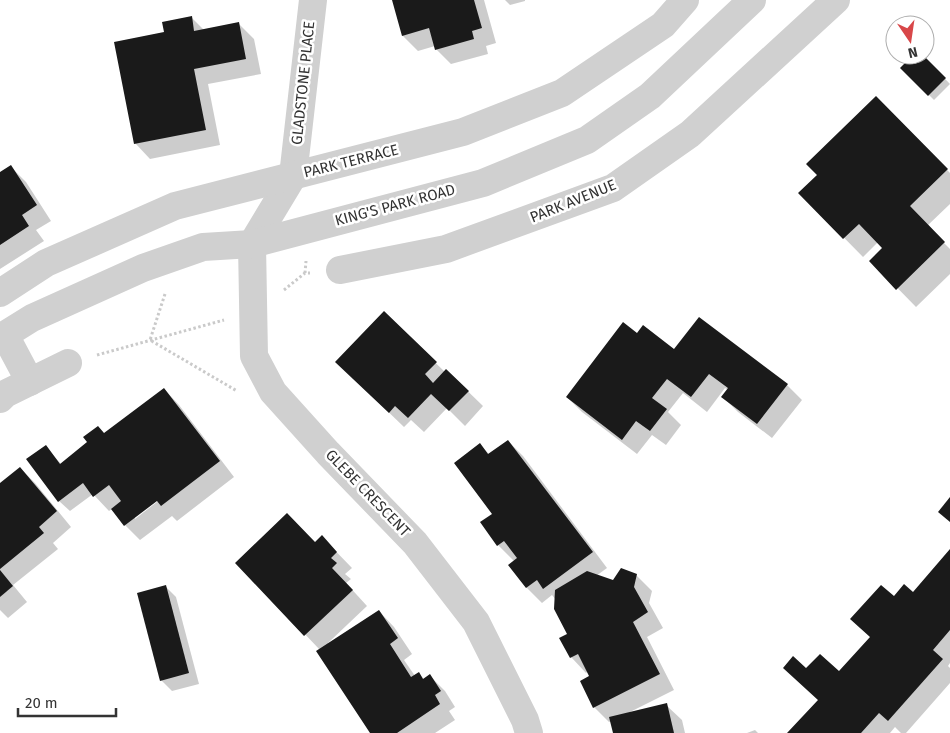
<svg xmlns="http://www.w3.org/2000/svg" width="950" height="733" font-family="'Fira Sans',sans-serif">
  <style>
    .shadow { fill: #0003; fill-rule: evenodd }
    .building { fill: #1a1a1a }
    .lines { fill: none; stroke-linecap: round; stroke-linejoin: round }
    .path { stroke: #cacaca; stroke-width: 3; stroke-dasharray: 2.5 2.5; stroke-linecap: butt }
    .minor { stroke: #d0d0d0; stroke-width: 28 }
    .labels { text-anchor: middle; stroke-width: 5; stroke-linejoin: round; paint-order: stroke }
    .street-label { font-size: 15px; fill: #333; stroke: #fff }
  </style>
  <rect width="100%" height="100%" fill="#fff"/>
  <g class="shadow">
    <path d="M393,0H484L496,43L486,46L488,54L451,64L436,49L435,46L418,51L403,36Z"/>
    <path d="M505,0H525V1L510,5Z"/>
    <path d="M191,17L204,30L239,24L254,39L261,74L208,84L220,145L150,159L135,143L165,33Z"/>
    <path d="M915,55H922L950,84L934,100L902,68Z"/>
    <path d="M895,116L950,173V204L927,226L950,249V274L916,307L871,261L884,248L878,242L863,257L800,193Z"/>
    <path d="M11,167L26,182L51,221L36,230L44,241L0,269V173Z"/>
    <path d="M384,313L445,372L447,371L483,406L465,426L447,408L424,432L411,420L404,427L352,377Z"/>
    <path d="M637,334L674,351L787,385L802,400L772,438L738,412L723,397L728,390L725,388L707,412L683,393L668,412L681,425L666,445L652,435L637,454L582,412L567,397Z"/>
    <path d="M164,389L179,405L234,477L177,521L172,516L140,540L125,525L112,509L109,511L93,494L70,511L59,501L45,446L61,464L104,434ZM161,496L162,498L135,519V516Z"/>
    <path d="M508,441L523,456L607,568L596,576L614,581L636,575L652,591L649,603L663,628L647,637L674,690L628,713L666,705L682,720L685,733H614L612,721L609,722L594,707L591,677L588,671L586,673L571,657L569,635L556,600L552,595L542,603L527,588L515,562L498,545L480,445L490,455Z"/>
    <path d="M20,468L35,483L71,527L53,543L58,549L13,585L27,602L8,618L0,610V485Z"/>
    <path d="M322,537L352,568L345,574L351,579L346,583L367,606L328,643L329,644L379,611L394,627L412,654L404,660L415,676L418,673L424,679L430,676L445,691L455,707L449,711L455,720L435,733H371L320,650L237,563L315,544Z"/>
    <path d="M950,551V663L948,666L950,668V683L906,733H901L895,727L890,733H789L819,701L784,668L839,673L871,638L894,598L913,594Z"/>
    <path d="M166,587L176,597L199,684L172,691L161,680Z"/>
    <path d="M755,730L758,733H747Z"/>
  </g>
  <g class="building">
    <path d="M392,0H474L482,28L472,31L474,39L435,50L429,28L402,36Z"/>
    <path d="M192,16L194,31L239,22L246,59L194,69L206,130L134,144L114,42L164,32L162,22Z"/>
    <path d="M913,55H923L946,78L928,96L900,68Z"/>
    <path d="M876,96L948,169L910,206L945,242L896,290L869,261L882,248L859,224L843,239L798,193L817,175L806,164Z"/>
    <path d="M11,165L37,205L22,215L29,226L0,245V172Z"/>
    <path d="M384,311L437,362L425,374L433,383L446,369L469,391L449,411L431,394L408,418L395,406L389,413L335,362Z"/>
    <path d="M699,317L788,384L757,424L721,397L728,388L709,374L691,397L667,379L652,398L667,409L650,431L636,421L622,440L566,397L623,322L637,333L643,325L674,349Z"/>
    <path d="M164,388L220,461L161,506L157,501L124,526L111,509L121,501L109,485L93,497L83,483L58,502L26,459L46,445L60,464L87,442L83,437L98,426L104,433Z"/>
    <path d="M508,440L593,552L543,589L537,580L526,588L508,565L517,558L504,541L497,546L480,522L492,514L454,463L480,443L488,454Z"/>
    <path d="M20,467L57,511L39,527L44,533L0,569V483Z"/>
    <path d="M950,497V522L938,512Z"/>
    <path d="M287,513L315,542L322,535L337,552L331,558L337,563L332,568L353,590L304,636L235,563Z"/>
    <path d="M950,549V630L933,650L943,659L888,721L879,713L861,733H787L818,700L783,668L793,656L806,668L820,654L839,671L870,637L850,619L881,585L894,596L904,584L913,592Z"/>
    <path d="M621,568L637,574L634,587L648,612L633,622L660,674L593,708L580,681L589,676L578,654L570,658L559,638L567,634L554,609L555,590L587,571L613,580Z"/>
    <path d="M0,570L13,586L0,597Z"/>
    <path d="M166,585L189,673L160,681L137,593Z"/>
    <path d="M379,610L398,638L390,644L411,677L419,672L423,679L430,674L441,691L435,695L440,704L397,733H370L316,651Z"/>
    <path d="M667,703L674,733H613L609,717Z"/>
  </g>
  <g class="lines">
    <g class="path">
      <path d="M305,273L306,261"/>
      <path d="M284,290L305,273H310"/>
      <path d="M165,294L150,340L237,391"/>
      <path d="M97,355L224,320"/>
    </g>
    <g class="minor">
      <path d="M313,0L293,176L252,244L254,356L273,392L328,453L415,543L476,622L525,720L529,733"/>
      <path d="M340,270L446,249L613,188L690,134L836,0"/>
      <path d="M0,293L46,263L175,206L463,132L562,93L663,25L685,0"/>
      <path d="M5,335L30,382"/>
      <path d="M0,338L32,318L143,268L203,247L252,244L483,183L587,140L650,96L752,0"/>
      <path d="M0,399L5,394L68,363"/>
    </g>
  </g>
  <g class="labels">
    <g class="street-label">
      <text transform="translate(303 83) rotate(-84)" y="5">GLADSTONE PLACE</text>
      <text transform="translate(351 161) rotate(-14)" y="5">PARK TERRACE</text>
      <text transform="translate(573 201) rotate(-22)" y="5">PARK AVENUE</text>
      <text transform="translate(395 205) rotate(-15)" y="5">KING'S PARK ROAD</text>
      <text transform="translate(368 493) rotate(46)" y="5">GLEBE CRESCENT</text>
    </g>
  </g>
  <g transform="translate(910 40) rotate(167)"><circle r="24" fill="#ffffff" stroke="#adadad"/>
  <path d="M0-4L9 19L0 12L-9 19Z" fill="#d84749"/>
  <text y="-8" font-size="14" font-weight="bold" text-anchor="middle" fill="#333333">N</text>
  </g>
  <path d="M18 708v8h98v-8" fill="none" stroke="#333333" stroke-width="2.5"/>
  <text x="25" y="708" font-size="15" fill="#333333" stroke="#ffffff" stroke-width="4" paint-order="stroke">20 m</text>
</svg>
